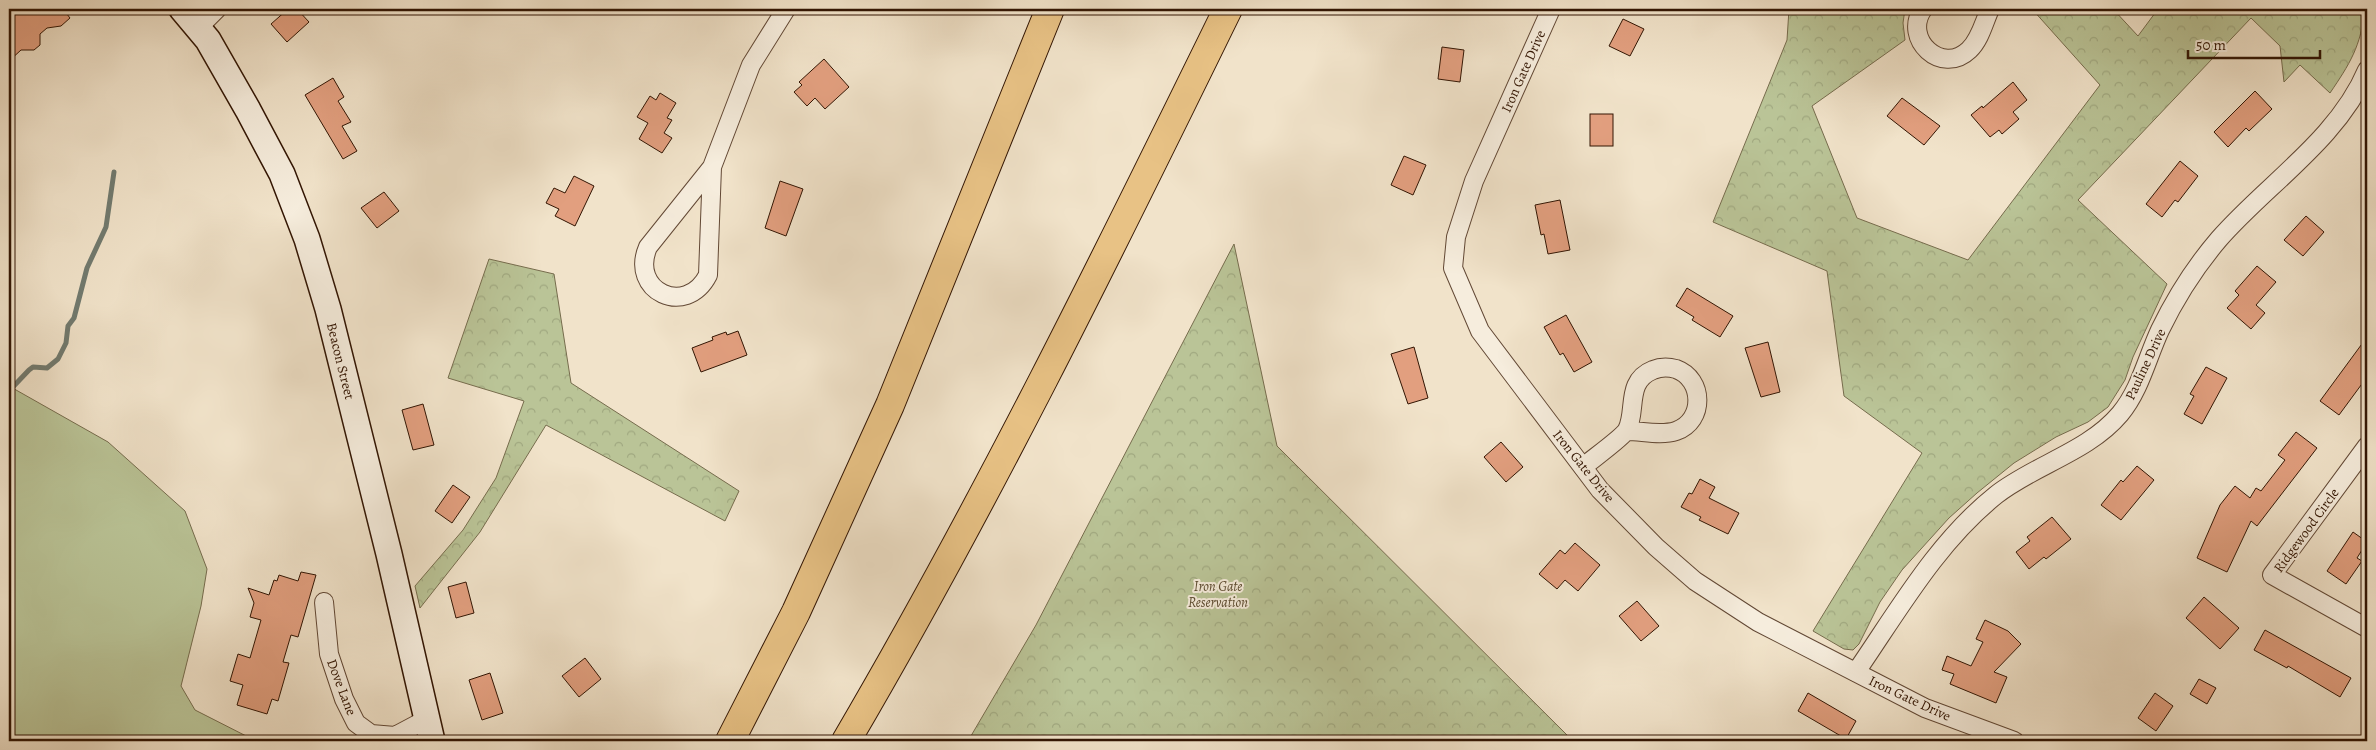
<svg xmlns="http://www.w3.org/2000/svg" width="2376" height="750" font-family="Alegreya,serif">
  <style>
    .grass { fill: #bac497; stroke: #766c4d }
    .park { fill: url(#park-crowns); stroke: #766c4d }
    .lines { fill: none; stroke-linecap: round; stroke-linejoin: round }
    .stream { stroke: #717a6f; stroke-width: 5 }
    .building { fill: #e29f7f; stroke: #321503 }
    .street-casing { stroke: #624835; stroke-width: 20 }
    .secondary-casing { stroke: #321503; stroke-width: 28 }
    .highway-casing { stroke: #321503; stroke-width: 30 }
    .street { stroke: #f6eddd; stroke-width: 18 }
    .secondary { stroke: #f6eddd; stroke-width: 25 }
    .highway { stroke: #e8c285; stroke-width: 28 }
    .labels { text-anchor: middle; stroke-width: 4; stroke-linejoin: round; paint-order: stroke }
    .street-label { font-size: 14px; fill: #321503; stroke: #f6eddd }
    .park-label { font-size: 14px; font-style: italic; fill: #5b4a2f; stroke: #f6eddd }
  </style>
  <defs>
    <pattern id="park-crowns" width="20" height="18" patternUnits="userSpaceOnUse" patternTransform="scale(1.25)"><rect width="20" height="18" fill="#bac497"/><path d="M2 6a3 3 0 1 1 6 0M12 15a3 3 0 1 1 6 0" fill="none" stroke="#a0a880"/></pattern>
  </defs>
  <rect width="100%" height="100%" fill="#f1e3ca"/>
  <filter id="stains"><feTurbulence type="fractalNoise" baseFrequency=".004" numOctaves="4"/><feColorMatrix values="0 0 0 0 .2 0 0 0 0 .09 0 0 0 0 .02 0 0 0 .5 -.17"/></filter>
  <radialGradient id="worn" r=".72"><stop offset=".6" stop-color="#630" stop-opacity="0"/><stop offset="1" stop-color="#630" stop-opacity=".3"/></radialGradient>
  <path class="grass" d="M9,386L108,442L185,511L207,569L201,606L181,686L195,710L256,741H9V641L13,633L9,628Z"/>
  <g class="park">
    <path d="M1789,9H1905L1903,23L1905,40L1812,106L1857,218L1968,260L2100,85L2032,9H2113L2138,36L2158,9L2364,10C2362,45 2349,65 2330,93L2300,65L2284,82L2280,46L2251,18L2078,200L2167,284L2133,357L2125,380L2108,407L2088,422L2056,437L2014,463L1977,493L1949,518L1902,570L1880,602L1859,644L1853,650L1844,649L1813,631L1922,453L1844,396L1827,271L1713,222L1787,40Z"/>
    <path d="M1234,244L1277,446L1573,741H968L1036,625Z"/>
    <path d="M489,259L554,274L571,383L739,491L725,521L546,425L480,532L420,608L415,586L463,530L496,478L524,401L448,378Z"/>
  </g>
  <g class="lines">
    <path class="stream" d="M9,391L29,370L33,367L47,368L58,359L66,343L68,326L74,318L87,268L106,227L114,172"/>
  </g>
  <g class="building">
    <path d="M9,9H63L70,18L61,26L47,28L40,34V45L34,50H21L9,61Z"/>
    <path d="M288,9H297L309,22L287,42L271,24Z"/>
    <path d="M1623,19L1644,29L1630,56L1609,46Z"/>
    <path d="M1442,47L1464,50L1460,82L1438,79Z"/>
    <path d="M824,59L849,87L825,109L815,98L807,106L794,92L802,85L799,82Z"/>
    <path d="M333,78L344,97L338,101L351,122L342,126L357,151L343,159L305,95Z"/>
    <path d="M2013,82L2027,100L2013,112L2019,119L2002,134L1999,130L1990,137L1971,115L1982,106L1983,108Z"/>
    <path d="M2255,91L2272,109L2249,131L2246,128L2228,147L2214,132Z"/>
    <path d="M660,93L676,103L667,118L672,120L664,133L672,138L662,153L639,139L648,123L637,117L650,96L656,100Z"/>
    <path d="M1902,98L1940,126L1924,145L1887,116Z"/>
    <rect x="1590" y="114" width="23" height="32"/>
    <path d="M1404,156L1426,165L1413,195L1391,185Z"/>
    <path d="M2180,161L2198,176L2178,202L2175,200L2162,217L2146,204Z"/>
    <path d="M574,176L594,186L575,226L555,216L559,209L546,203L554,188L565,193Z"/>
    <path d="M780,181L803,189L786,236L765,228Z"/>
    <path d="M384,192L399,211L377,228L361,208Z"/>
    <path d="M1560,200L1570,250L1548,254L1544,234L1541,235L1535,205Z"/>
    <path d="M2306,216L2324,232L2303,256L2284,240Z"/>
    <path d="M2257,266L2276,282L2256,305L2265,313L2251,329L2227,308L2239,295L2235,291Z"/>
    <path d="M1687,288L1733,316L1720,337L1692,320L1694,317L1676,306Z"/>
    <path d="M1566,315L1592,362L1574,372L1563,353L1560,355L1544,327Z"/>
    <path d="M738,331L747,355L701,372L692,348L713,340L712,337L726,332L727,335Z"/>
    <path d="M2367,337V377L2339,415L2320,401Z"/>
    <path d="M1768,342L1780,392L1761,397L1745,348Z"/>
    <path d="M1414,347L1428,398L1408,404L1391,354Z"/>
    <path d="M2206,367L2227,378L2202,424L2184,414L2194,396L2190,394Z"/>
    <path d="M423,404L434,445L413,450L402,410Z"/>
    <path d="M2296,432L2317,448L2257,526L2251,521L2227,572L2197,558L2220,505L2235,486L2250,498L2256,488L2261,491L2285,460L2278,455Z"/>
    <path d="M1501,442L1523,467L1506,482L1484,457Z"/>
    <path d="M2137,466L2154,480L2121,520L2101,505L2121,480L2123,482Z"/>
    <path d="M1700,479L1715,487L1709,498L1739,513L1728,534L1699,520L1701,517L1681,507L1689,493L1692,494Z"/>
    <path d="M453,485L470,497L452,523L435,511Z"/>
    <path d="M2052,517L2071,539L2046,559L2044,557L2029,569L2016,552L2030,541L2027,537Z"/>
    <path d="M2353,532L2367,542L2357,558L2362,561L2346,584L2327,571Z"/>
    <path d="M1575,543L1600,565L1578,591L1565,580L1557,589L1539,574L1560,550L1565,554Z"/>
    <path d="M301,572L316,575L298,637L291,635L283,662L289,663L278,701L272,699L267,714L237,705L243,685L230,681L238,654L250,658L261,620L250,617L254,603L248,588L269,595L274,580L277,581L279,575L298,581Z"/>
    <path d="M466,582L474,613L456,618L448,587Z"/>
    <path d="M2204,597L2239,628L2220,649L2186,618Z"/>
    <path d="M1637,601L1659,626L1641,641L1619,616Z"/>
    <path d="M1985,620L2008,631L2021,644L1994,672L2007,677L1996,703L1950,684L1954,674L1942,670L1947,656L1971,666L1983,642L1976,639Z"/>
    <path d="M2265,630L2351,678L2340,697L2288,666L2287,668L2254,650Z"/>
    <path d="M585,658L601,679L579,697L562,676Z"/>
    <path d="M490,673L503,713L482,720L469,680Z"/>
    <path d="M2199,679L2216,688L2207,704L2190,694Z"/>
    <path d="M1808,693L1856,721L1846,739L1798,711Z"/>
    <path d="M2155,693L2173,706L2156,731L2138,718Z"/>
  </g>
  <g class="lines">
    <defs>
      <g id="street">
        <path d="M1551,9L1474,181L1456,237L1453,268L1480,331L1600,490L1656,547L1695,581L1758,622L1925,708L2014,741"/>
        <path d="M1923,9C1902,39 1942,76 1969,50C1980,40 1984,22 1990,9"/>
        <path d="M199,27L217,9"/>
        <path d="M712,167L648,247C629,291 686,318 708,275L712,167L751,65L786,9"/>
        <path d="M2367,446L2272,575L2367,628"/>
        <path d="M1583,467C1591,460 1622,438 1627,430C1637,411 1625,381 1653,370C1660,367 1669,367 1676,369C1704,379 1705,421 1676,431C1661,436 1642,431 1627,431"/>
        <path d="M324,602L329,654L344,699L356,723L371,734L395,736L427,719"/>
        <path d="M1856,672C1898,611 1937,542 1996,495C2034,465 2088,452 2120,414C2140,390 2147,358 2160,330C2176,297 2195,267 2219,239C2267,184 2338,139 2367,70"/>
      </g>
      <path id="secondary" d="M182,9L208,40L248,110L282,174L307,239L328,309L389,554L432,741"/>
      <g id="highway">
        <path d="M730,741L796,612L890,405L1050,9"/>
        <path d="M846,741C985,504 1107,256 1228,9"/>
      </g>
    </defs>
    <use href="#street" class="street-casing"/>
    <use href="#secondary" class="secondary-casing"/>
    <use href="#highway" class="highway-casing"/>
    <use href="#street" class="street"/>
    <use href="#secondary" class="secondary"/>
    <use href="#highway" class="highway"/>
  </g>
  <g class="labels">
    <g class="street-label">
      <text transform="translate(1523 71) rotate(-66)" y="5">Iron Gate Drive</text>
      <text transform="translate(341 361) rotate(76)" y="5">Beacon Street</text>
      <text transform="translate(2145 364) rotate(-65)" y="5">Pauline Drive</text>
      <text transform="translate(1584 466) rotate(51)" y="5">Iron Gate Drive</text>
      <text transform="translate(2306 530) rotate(-54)" y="5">Ridgewood Circle</text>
      <text transform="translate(342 687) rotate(69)" y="5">Dove Lane</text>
      <text transform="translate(1910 698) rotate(25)" y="5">Iron Gate Drive</text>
    </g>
    <g class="park-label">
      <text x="1218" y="591">Iron Gate<tspan x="1218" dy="16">Reservation</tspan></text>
    </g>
  </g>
  <rect width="2376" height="750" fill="none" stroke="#f1e3ca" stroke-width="30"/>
  <rect x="10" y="10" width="2356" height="730" fill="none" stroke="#321503" stroke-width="2.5"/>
  <rect x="15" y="15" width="2346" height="720" fill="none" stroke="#321503"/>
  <path d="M2188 50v8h132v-8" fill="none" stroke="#321503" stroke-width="2.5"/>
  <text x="2196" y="50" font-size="15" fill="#321503" stroke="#f6eddd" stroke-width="4" paint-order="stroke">50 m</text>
  <rect width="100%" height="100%" filter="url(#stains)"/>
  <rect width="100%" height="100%" fill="url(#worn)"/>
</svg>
